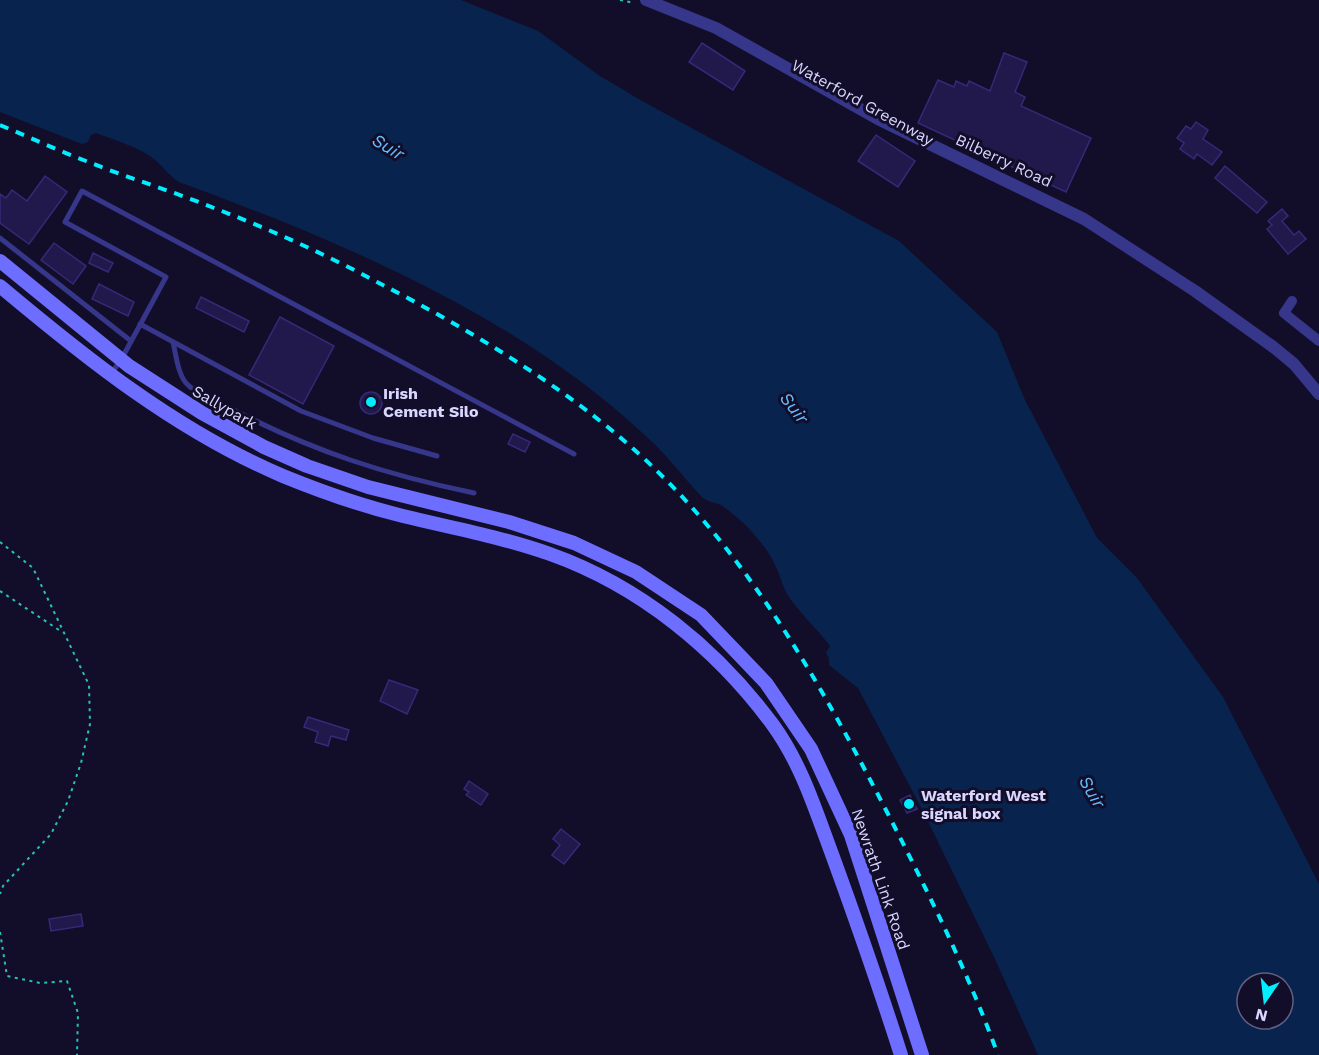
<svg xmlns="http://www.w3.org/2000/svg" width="1319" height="1055" font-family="'Work Sans',sans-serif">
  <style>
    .water { fill: #08244e; fill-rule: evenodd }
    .building { fill: #21194b; stroke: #362979; stroke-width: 1.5 }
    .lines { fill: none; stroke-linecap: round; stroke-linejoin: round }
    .path { stroke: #26c3b4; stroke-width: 2; stroke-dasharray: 3 4.5; stroke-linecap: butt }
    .service { stroke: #36368b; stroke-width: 5 }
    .minor { stroke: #36368b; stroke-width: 10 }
    .tertiary { stroke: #36368b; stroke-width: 12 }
    .secondary { stroke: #6d6eff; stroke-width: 14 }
    .rail { stroke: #02eeff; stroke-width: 4; stroke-dasharray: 9 8; stroke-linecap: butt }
    .poi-dot { fill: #02eeff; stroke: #120e29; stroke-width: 2 }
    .labels { text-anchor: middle; stroke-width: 6; stroke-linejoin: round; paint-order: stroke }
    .street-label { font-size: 16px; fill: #d9d6ff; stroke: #120e29 }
    .poi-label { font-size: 16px; font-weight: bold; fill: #d9d6ff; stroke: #120e29; text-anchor: start }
    .water-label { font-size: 18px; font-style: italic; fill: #64bdff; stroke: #120e29 }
  </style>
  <rect width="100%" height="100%" fill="#120e29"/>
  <path class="water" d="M0,0H461L538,31L600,76L642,101L899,241L997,332L1024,398L1097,538L1137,578L1223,697L1319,884V1055H1038L995,959L924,813L858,688L829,665V658L826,653L830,646C817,628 799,613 787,594C782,585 780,574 775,565C769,552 761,542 752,532C745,524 729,510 721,505C714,502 706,502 701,496C683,477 668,456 649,439C519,316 345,243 179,182C169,176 163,166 154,159C141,148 112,139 96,133L91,135L88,142L82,144L0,112ZM1247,983H1283V1019H1247Z"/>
  <g class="building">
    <path d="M702,43L745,71L733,90L689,62Z"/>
    <path d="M1004,53L1027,62L1015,92L1025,97L1021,106L1091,138L1066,192L918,123L938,80L954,87L956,81L967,86L969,81L990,91Z"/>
    <path d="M1196,122L1208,130L1203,139L1222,152L1212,165L1197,154L1194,159L1180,149L1184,143L1177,138L1186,126L1191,129Z"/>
    <path d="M876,135L915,161L898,187L858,161Z"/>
    <path d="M1225,166L1267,202L1257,213L1215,178Z"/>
    <path d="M45,176L67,192L29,244L0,223V194L6,198L12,190L27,201Z"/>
    <path d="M1282,209L1288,216L1282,221L1294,235L1299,231L1306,239L1288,254L1267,229L1272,225L1268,221Z"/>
    <path d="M54,243L86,266L73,284L41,260Z"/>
    <path d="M93,253L113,263L108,272L89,263Z"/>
    <path d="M99,284L134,302L128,316L92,299Z"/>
    <path d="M201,297L249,321L244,332L196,308Z"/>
    <path d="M280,317L334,346L303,404L249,375Z"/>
    <circle cx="371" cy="403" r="11"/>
    <path d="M513,434L530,442L525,452L508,444Z"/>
    <path d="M389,680L418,690L407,714L380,701Z"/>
    <path d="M308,717L349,730L346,740L331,736L328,746L315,742L318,732L304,727Z"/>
    <path d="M469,781L488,794L481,805L466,795L469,792L464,789Z"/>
    <path d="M910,795L917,809L907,813L900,800Z"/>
    <path d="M561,829L580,844L564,864L552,855L560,845L553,839Z"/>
    <path d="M81,914L83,926L51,931L49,919Z"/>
  </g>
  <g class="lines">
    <g class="path">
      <path d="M620,0L634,3"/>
      <path d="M0,542L33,568L89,685L90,724L81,763L68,801L51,834L3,886L0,894"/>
      <path d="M0,591L62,632"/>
      <path d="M0,932L7,976L40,983L67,981L78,1013L77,1055"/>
    </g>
    <g class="service">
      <path d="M0,238L131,341"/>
      <path d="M140,324L301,411L373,438L437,456"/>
      <path d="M173,342C176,355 178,376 188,385C199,396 219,402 232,409C312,451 387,475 474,493"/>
      <path d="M110,375L121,360L166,277L65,222L82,191L574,454"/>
    </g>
    <path class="minor" d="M1292,301L1284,313L1319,341"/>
    <path class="tertiary" d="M646,0L716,28L878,119L1084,219L1195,291L1272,346L1294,364L1319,394"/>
    <g class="secondary">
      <path d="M0,261L129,366L202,413L264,447L307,466L368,487L509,522L574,543L636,572L701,615L766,683L811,749L851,835L922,1055"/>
      <path d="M0,286C87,359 177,431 283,476C322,492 362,506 403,516C452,528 502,537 550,554C640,586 717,649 773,725C802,765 816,812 833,857C857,923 880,989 901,1055"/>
    </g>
    <path class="rail" d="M0,125C29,137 57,150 86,161C128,178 172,191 214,208C269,229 325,254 377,282C471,330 581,396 656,470C755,566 825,692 888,814C928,892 968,972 998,1055"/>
  </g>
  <g class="poi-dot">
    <circle cx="371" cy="402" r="6"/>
    <circle cx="909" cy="804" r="6"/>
  </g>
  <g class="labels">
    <g class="street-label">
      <text transform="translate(863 102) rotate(29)" y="6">Waterford Greenway</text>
      <text transform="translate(1004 160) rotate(25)" y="6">Bilberry Road</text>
      <text transform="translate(225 407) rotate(30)" y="6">Sallypark</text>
      <text transform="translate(881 879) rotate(71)" y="6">Newrath Link Road</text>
    </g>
    <g class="poi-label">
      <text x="383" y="399">Irish<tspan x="383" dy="18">Cement Silo</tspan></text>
      <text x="921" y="801">Waterford West<tspan x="921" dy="18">signal box</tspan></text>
    </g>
    <g class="water-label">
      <text transform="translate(388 147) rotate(31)" y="6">Suir</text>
      <text transform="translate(794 408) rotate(52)" y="6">Suir</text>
      <text transform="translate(1092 792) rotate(59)" y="6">Suir</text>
    </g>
  </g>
  <g transform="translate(1265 1001) rotate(194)"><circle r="28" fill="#120e29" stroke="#625e7f" stroke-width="1.5"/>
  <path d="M0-4.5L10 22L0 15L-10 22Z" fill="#02eeff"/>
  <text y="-9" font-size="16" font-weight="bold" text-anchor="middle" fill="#d9d6ff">N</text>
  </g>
</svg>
